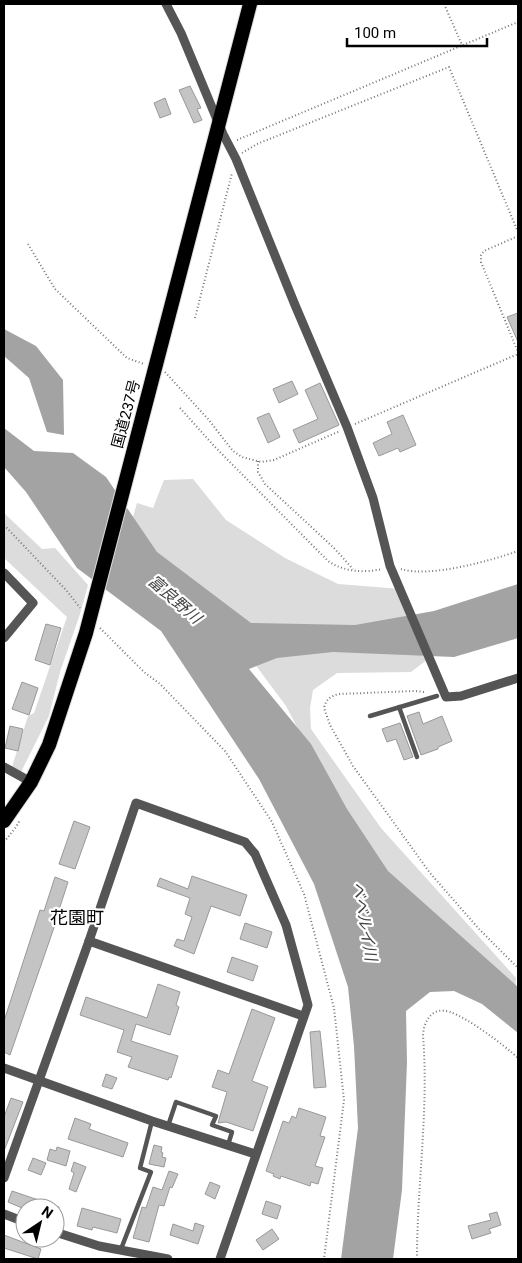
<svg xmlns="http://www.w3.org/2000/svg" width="522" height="1263" font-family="Roboto,'Noto Sans JP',sans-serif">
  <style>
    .green { fill: #dcdcdc }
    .water { fill: #a3a3a3 }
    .building { fill: #c4c4c4; stroke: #999 }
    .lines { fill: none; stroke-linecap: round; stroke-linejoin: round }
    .trunk-casing { stroke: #dbdbdb; stroke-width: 16 }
    .path { stroke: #777; stroke-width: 2; stroke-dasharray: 1 2.5; stroke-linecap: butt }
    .service { stroke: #555; stroke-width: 4.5 }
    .minor { stroke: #555; stroke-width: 9 }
    .trunk { stroke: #000; stroke-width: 14 }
    .labels { text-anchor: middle; stroke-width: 4.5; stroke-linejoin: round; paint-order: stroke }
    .street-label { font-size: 15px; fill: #000; stroke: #fff }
    .water-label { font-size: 16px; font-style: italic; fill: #444; stroke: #fff }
    .quarter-label { font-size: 18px; fill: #000; stroke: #fff }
  </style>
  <rect width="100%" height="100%" fill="#fff"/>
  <g class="green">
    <path d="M193,479L226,520L285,558L338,584L401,589L436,653L411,672L337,673L313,690L310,708L311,729L381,828L516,978L515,992L398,900L347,822L286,706L254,663L156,565L133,517L137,503L153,508L164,480Z"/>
    <path d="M4,513L42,549L55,548L88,585L80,614L60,672L49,716L21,772L11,770L28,716L34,713L67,617L4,558Z"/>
  </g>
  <g class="water">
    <path d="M4,329L36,346L63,380L64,435L47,432L29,378L4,356Z"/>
    <path d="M4,428L34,451L73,453L106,477L157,552L251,623L355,625L434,611L518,584V638L515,639L454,657L333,652L277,658L249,669L311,744L347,809L388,871L518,987V1033L482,1004L454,991L430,992L406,1011L407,1062L402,1190L393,1259H341L358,1128L354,1046L348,987L314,884L259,779L161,631L77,568L26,492L4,467Z"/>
  </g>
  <g class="building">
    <path d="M190,86L201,108L197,109L202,120L194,123L179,90Z"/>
    <path d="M165,98L171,114L160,118L154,103Z"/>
    <path d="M518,313V342L507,317Z"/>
    <path d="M292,381L298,394L279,403L273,389Z"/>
    <path d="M320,383L339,425L299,443L293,430L318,419L305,390Z"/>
    <path d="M269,413L280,437L268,443L257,418Z"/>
    <path d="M403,415L416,445L400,452L398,448L379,456L373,443L392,434L387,422Z"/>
    <path d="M46,624L61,628L50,665L35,660Z"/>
    <path d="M22,682L38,688L29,715L12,709Z"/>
    <path d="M419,712L423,724L442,716L452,741L438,747V749L421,755L407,716Z"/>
    <path d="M400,723L413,757L404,760L396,739L387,742L382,729Z"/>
    <path d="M10,726L23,729L18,751L5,748Z"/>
    <path d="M74,821L90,827L75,869L59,864Z"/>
    <path d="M192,876L247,895L240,916L211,906L194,954L174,946L177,939L184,941L192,917L185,914L190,898L157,886L160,878L188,889Z"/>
    <path d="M55,877L68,882L57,916H58L10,1055L4,1052V1021L40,910L44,911Z"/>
    <path d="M245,923L272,932L267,948L240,939Z"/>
    <path d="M232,957L258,966L253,981L227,972Z"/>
    <path d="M158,984L180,992L176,1005L179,1007L170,1035L136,1024L131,1041L178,1056L171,1078L169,1077L168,1080L128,1067L132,1057L117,1052L124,1030L80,1015L86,997L147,1018Z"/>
    <path d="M252,1009L275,1018L252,1081L268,1087L253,1131L226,1122L218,1123L227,1092L212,1087L218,1070L229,1074Z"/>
    <path d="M320,1031L326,1087L314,1088L310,1032Z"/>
    <path d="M106,1074L117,1078L112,1089L102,1086Z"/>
    <path d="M11,1098L23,1102L4,1151V1117Z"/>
    <path d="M299,1108L326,1117L320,1136L325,1137L315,1166L323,1168L318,1184L311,1182L310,1186L281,1176L280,1179L273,1176L274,1174L266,1171L283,1121L289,1123L292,1116L296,1118Z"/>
    <path d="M75,1118L91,1124L89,1129L128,1143L123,1157L68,1139Z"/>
    <path d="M154,1145L162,1147L161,1152L163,1153L162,1157L166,1158L164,1167L149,1164Z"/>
    <path d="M57,1147L70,1151L66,1166L47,1160L50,1149L56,1151Z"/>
    <path d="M33,1158L46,1163L41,1175L28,1170Z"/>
    <path d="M74,1162L86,1167L76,1192L69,1189L74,1173L71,1171Z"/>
    <path d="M169,1171L178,1174L172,1188L170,1187L164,1206L159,1205L149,1242L133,1238L142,1207L146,1208L153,1187L162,1190Z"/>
    <path d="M210,1182L220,1186L215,1199L205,1194Z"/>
    <path d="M12,1191L59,1207V1208H22L8,1202Z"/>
    <path d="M266,1201L281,1206L277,1219L262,1214Z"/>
    <path d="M82,1208L121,1219L117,1233L93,1227L92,1230L77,1226Z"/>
    <path d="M497,1212L501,1225L489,1229L491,1233L472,1239L468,1226L491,1220L489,1214Z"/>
    <path d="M195,1223L204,1226L198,1244L170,1235L173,1224L193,1231Z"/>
    <path d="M272,1229L279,1239L263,1250L256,1240Z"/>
    <path d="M4,1235L41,1249L38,1259L4,1248Z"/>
  </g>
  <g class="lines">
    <defs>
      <path id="trunk" d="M4,821L31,782L49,745L86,633L250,4"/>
    </defs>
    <use href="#trunk" class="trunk-casing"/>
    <g class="path">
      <path d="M444,4L462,45"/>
      <path d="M237,140L518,22"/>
      <path d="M242,153L257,144L449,67L518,232"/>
      <path d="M518,236L484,251L481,255V262L518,352"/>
      <path d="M28,244L55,289L127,358L144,364"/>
      <path d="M195,318L232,173"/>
      <path d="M165,372L208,419L233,451L242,457L261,462L274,460L340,431"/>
      <path d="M180,408L215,447L328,561C344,572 364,573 382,569"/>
      <path d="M355,424L518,354"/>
      <path d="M258,461V472L265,484L334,548L353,569"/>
      <path d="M4,525L67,591L80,608"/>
      <path d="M401,569C429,578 490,561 518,551"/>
      <path d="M100,628L144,672L160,684L225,751L272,822L304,894L334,1008L344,1100L324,1259"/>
      <path d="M424,692L415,691L339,694C331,696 326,699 324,708L330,725L353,766L430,873L479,929L518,968"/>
      <path d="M4,842L16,827L20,820"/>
      <path d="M417,1259C417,1184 429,1110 423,1035C424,1020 433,1006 450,1012C468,1018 504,1045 518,1058"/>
    </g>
    <g class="service">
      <path d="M399,707L417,757"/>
      <path d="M370,716L437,696"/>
      <path d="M168,1126L176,1102L216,1116L212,1125L232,1132L228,1145"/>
      <path d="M121,1249L151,1172L140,1168L152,1121"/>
    </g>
    <g class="minor">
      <path d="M166,4L181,33L223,134L236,159L295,305L347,427L373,498L390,566L446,697L461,696L518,678"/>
      <path d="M4,573L33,603L4,638"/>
      <path d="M4,767L31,782"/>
      <path d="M89,941L303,1016"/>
      <path d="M4,1068L152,1121L255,1154"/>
      <path d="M4,1178L89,941L136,803L245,842L255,854L286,925L308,1005L220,1259"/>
      <path d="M4,1214L25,1222"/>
      <path d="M55,1232L99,1246L168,1259"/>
    </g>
    <use href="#trunk" class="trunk"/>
  </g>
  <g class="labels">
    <g class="street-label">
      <text transform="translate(126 414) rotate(-75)" y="5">国道237号</text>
    </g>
    <g class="water-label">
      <text transform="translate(175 599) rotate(41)" y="6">富良野川</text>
      <text transform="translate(365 921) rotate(80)" y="6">ベベルイ川</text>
    </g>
    <g class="quarter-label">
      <text x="77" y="924">花園町</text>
    </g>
  </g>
  <rect width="522" height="1263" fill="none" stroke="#000000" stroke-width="10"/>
  <g transform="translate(40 1223) rotate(35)"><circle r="24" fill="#ffffff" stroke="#999999"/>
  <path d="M0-4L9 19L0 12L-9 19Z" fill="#000000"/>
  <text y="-8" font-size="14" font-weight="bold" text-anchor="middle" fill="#000000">N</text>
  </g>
  <path d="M347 38v8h140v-8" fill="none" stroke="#000000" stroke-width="2.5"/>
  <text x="354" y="38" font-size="15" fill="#000000" stroke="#ffffff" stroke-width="4" paint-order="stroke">100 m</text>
</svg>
